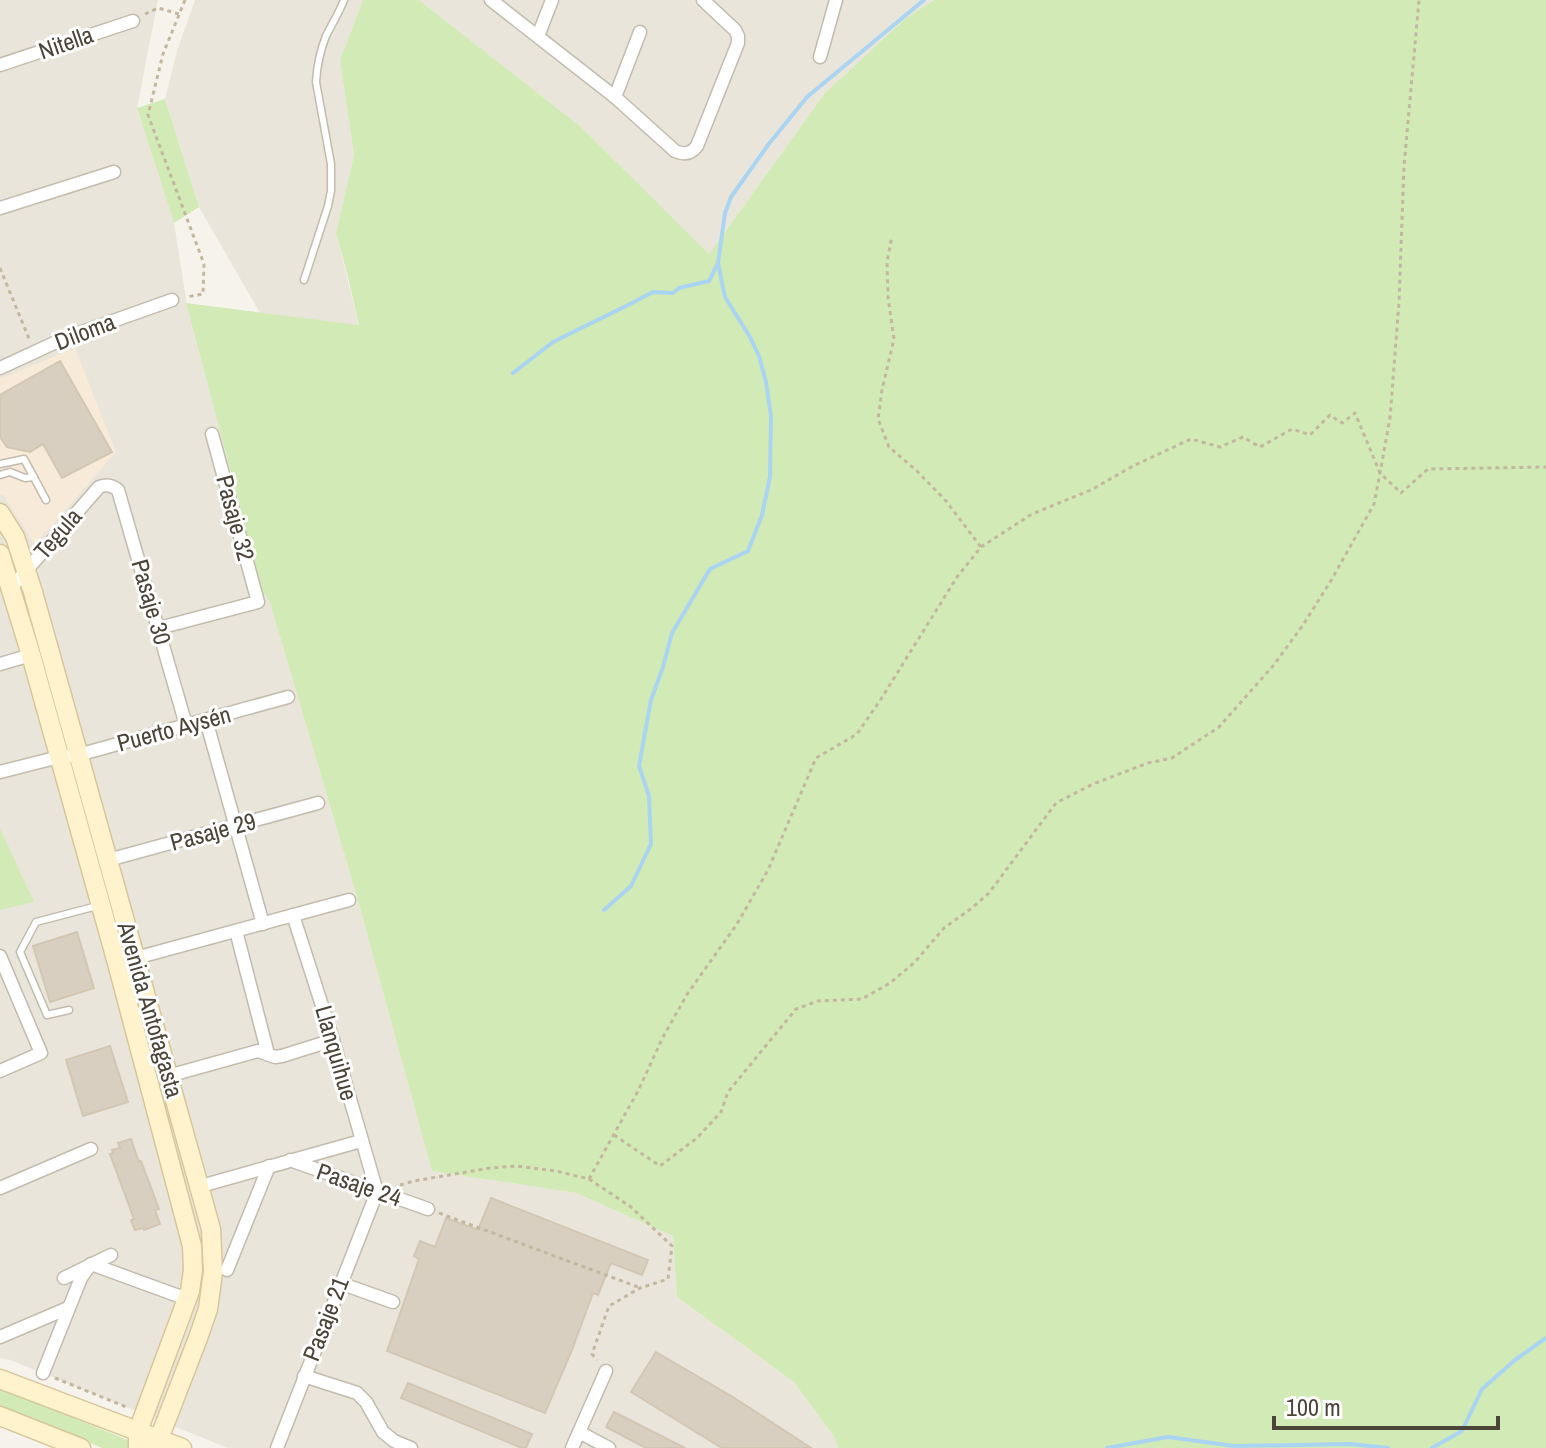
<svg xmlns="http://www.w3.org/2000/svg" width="1546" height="1448" font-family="'Archivo Narrow',sans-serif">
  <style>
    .residential { fill: #eae5da }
    .commercial { fill: #f7ead8 }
    .green { fill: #d2eab5 }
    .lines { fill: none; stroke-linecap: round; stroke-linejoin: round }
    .stream { stroke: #a9d4f2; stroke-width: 4 }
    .building { fill: #d8cfc1; stroke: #d3c7b4; stroke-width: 2 }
    .lane-casing { stroke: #c2bbae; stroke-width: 9 }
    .street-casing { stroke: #c2bbae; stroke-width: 15 }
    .secondary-casing { stroke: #d6c79b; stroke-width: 21 }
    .path { stroke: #c4b79f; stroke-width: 3; stroke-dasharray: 4 4; stroke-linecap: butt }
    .lane { stroke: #fff; stroke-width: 6 }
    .street { stroke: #fff; stroke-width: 12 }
    .secondary { stroke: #fff3cd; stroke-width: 18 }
    .labels { text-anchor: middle; stroke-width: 6; stroke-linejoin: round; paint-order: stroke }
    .street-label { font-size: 24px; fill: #4b4439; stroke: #fff }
  </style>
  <rect width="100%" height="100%" fill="#f6f3ec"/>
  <g class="residential">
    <path d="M0,0H158L137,108L174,223L188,311L262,590L270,603L357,897L432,1171L576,1193L673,1236L677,1297L794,1382L835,1438L838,1448H228L10,1360L0,1358Z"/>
    <path d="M195,0H363L340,60L354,155L336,233L359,326L260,313L199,207L165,99L177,51Z"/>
    <path d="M419,0H934L905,19L825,93L709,254L580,126Z"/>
  </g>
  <path class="commercial" d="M75,348L116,452L35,545L4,496L0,494V379Z"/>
  <g class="green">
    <path d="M363,0H419L580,126L709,254L825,93L905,19L934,0H1546V1448H838L835,1438L794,1382L677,1297L673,1236L576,1193L432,1171L357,897L270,603L262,590L186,303L359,325L347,273L336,233L354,155L340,60Z"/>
    <path d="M165,99L199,207L174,223L137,108Z"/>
    <path d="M0,828L34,902L0,910Z"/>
    <path d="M0,1388L135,1443L134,1448H102L28,1416L0,1407Z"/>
  </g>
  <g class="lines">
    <g class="stream">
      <path d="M513,373L553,342L632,303L653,292L673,293L679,288L709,281L718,263"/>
      <path d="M604,910L631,886L651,844L649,796L639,766L651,700L663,667L672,633L710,569L748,551L762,515L770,477L771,416L766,382L759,356L750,337L725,297L718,263L725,213L731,197L768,145L807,97L924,0"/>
      <path d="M1107,1448L1168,1437L1234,1446L1350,1444L1388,1448"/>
      <path d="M1432,1448L1462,1431L1482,1389L1515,1360L1546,1338"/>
    </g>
  </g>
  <g class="building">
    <path d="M60,361L112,452L62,478L43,444L30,452L7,447L0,437V395Z"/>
    <path d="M77,932L94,988L50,1002L33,946Z"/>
    <path d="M110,1046L128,1102L83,1116L66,1060Z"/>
    <path d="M131,1139L139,1162L141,1161L159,1209L155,1210L160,1224L144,1230L143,1228L135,1230L131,1220L134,1219L110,1154L113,1153L112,1150L120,1148L118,1143Z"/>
    <path d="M491,1198L648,1260L642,1275L611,1263L598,1295L593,1293L572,1350L545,1413L387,1351L419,1259L414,1256L420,1241L435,1247L446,1218L478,1230Z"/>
    <path d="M656,1352L733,1397L811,1448H722L631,1392Z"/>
    <path d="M408,1383L532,1434L526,1448H522L401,1398Z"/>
    <path d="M614,1412L685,1448H646L606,1427Z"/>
  </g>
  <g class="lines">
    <defs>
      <g id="lane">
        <path d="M304,280L328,206L331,191V164L316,82C317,66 320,51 326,36C332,24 339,13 344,0"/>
        <path d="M0,464L24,459L46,500"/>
        <path d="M0,475L10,472L25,478L34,477"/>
        <path d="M69,1010L47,1015L20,952L36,922L97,906"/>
      </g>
      <g id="street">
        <path d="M491,0L615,97L675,151C684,155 691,154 697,146L738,43V36L735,30L703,0"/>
        <path d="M538,36L552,0"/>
        <path d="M820,57L836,0"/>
        <path d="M0,65L133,21"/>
        <path d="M615,97L640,32"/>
        <path d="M0,208L114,172"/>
        <path d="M0,368L65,338L172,300"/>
        <path d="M11,588L99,487C107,484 112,485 118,490L186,725"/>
        <path d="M159,628L258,602L212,434"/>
        <path d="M0,664L31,655"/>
        <path d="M206,720L263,924"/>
        <path d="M0,772L59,757L78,755L288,697"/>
        <path d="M108,860L318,803"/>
        <path d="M293,915L333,1040L377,1192"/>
        <path d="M236,931L268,1054"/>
        <path d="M0,956L41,1053L0,1071"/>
        <path d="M132,959L349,900"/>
        <path d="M168,1076L258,1051L275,1057L282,1056L333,1040"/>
        <path d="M290,1160L428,1209"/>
        <path d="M201,1186L361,1141"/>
        <path d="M0,1188L91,1149"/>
        <path d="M227,1270L269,1166"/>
        <path d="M64,1278L111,1255"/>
        <path d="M340,1283L393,1302"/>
        <path d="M0,1337L68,1308"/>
        <path d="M43,1373L81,1278L91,1264L187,1299"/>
        <path d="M304,1376L357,1393L366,1402L383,1432L394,1441L411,1448"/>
        <path d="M579,1432L609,1448"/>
        <path d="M277,1448L377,1192"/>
        <path d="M572,1448L606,1371"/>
      </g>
      <g id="secondary">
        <path d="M0,513L15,537L33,592L211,1229L213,1272L208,1309L198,1338L159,1439L154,1448"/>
        <path d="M0,554L31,655L117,963L192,1246L193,1270L190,1291L138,1431V1448"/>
        <path d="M0,1379L182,1448"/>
        <path d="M0,1416L81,1448"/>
      </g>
    </defs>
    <use href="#lane" class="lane-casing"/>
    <use href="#street" class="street-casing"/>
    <use href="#secondary" class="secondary-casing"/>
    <g class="path">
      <path d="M185,0L163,54L148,115L204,264L203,294L186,297"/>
      <path d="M145,14L158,8L179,14"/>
      <path d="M0,268L30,341"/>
      <path d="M981,547L1032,514L1091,490L1133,466L1191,439L1220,447L1243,437L1260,447L1292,429L1310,435L1330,415L1342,423L1355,413L1380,473L1401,493L1428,469L1546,467"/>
      <path d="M614,1135L660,1166L697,1138L721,1112L728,1092L796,1009L818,1001L862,999L890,983L914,963L944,928L972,908L989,893L1056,803L1093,784L1148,763L1172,758L1219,727L1273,666L1303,625L1332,579L1374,504L1380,473L1390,418L1399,302L1404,166L1419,0"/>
      <path d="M589,1179L638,1091L663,1037L688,993L737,924L768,870L816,758L857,734L881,699L957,577L981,547L946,501L917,471L889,447L878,419L882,390L894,339L888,297L887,262L892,236"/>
      <path d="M400,1185L414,1181L490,1168L517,1166L556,1171L589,1179L631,1207L672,1246L668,1279L640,1288L609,1306L592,1354L597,1360"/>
      <path d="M439,1213L638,1287"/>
      <path d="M55,1378L129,1408"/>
    </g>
    <use href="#lane" class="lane"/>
    <use href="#street" class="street"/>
    <use href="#secondary" class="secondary"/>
  </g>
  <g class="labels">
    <g class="street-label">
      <text transform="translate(66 43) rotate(-19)" y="8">Nitella</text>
      <text transform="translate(85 332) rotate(-21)" y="8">Diloma</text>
      <text transform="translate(235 518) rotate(75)" y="8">Pasaje 32</text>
      <text transform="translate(58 534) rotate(-49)" y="8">Tegula</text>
      <text transform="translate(151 602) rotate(74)" y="8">Pasaje 30</text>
      <text transform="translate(174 729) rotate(-15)" y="8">Puerto Aysén</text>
      <text transform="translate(213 832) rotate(-15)" y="8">Pasaje 29</text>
      <text transform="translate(150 1010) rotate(74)" y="8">Avenida Antofagasta</text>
      <text transform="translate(336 1053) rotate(74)" y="8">Llanquihue</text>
      <text transform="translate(359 1185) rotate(19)" y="8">Pasaje 24</text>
      <text transform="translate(326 1319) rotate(-69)" y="8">Pasaje 21</text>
    </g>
  </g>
  <path d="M1274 1416v12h224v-12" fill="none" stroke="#4b4439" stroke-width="4"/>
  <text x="1286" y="1416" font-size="24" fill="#4b4439" stroke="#ffffff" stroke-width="6" paint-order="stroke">100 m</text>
</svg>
